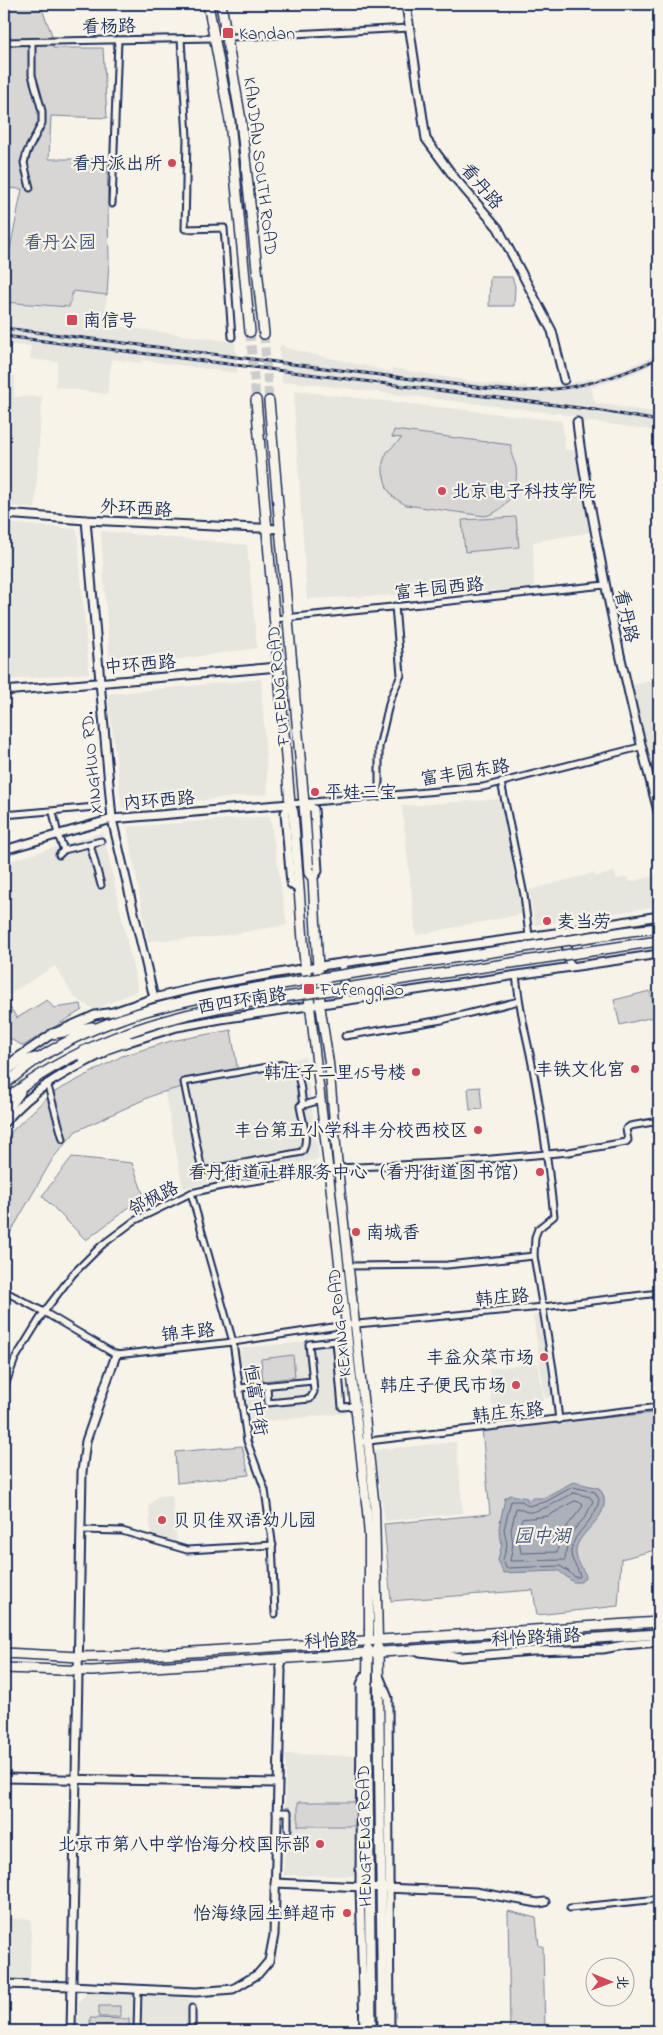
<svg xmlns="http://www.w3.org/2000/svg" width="663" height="2035" font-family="'Indie Flower','LXGW WenKai TC',sans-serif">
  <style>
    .built { fill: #e6e5de }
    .green { fill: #d7d6d4; stroke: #798299 }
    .water { fill: #acb0b9; stroke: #727c95 }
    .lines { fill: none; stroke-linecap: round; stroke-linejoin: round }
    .shore { stroke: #556382; stroke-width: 1 }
    .primary-tunnel { stroke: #cbcccc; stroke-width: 9; stroke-dasharray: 9 4.5; stroke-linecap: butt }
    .minor-casing { stroke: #1b2f5e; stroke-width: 9 }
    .tertiary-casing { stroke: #1b2f5e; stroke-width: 11 }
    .secondary-casing { stroke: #1b2f5e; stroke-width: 11 }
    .primary-casing { stroke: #1b2f5e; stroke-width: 12 }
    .trunk-casing { stroke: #1b2f5e; stroke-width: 12 }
    .minor { stroke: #f7f3e8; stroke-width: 5 }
    .tertiary { stroke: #f7f3e8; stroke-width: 7 }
    .secondary { stroke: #f7f3e8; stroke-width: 8 }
    .primary { stroke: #f7f3e8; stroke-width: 9 }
    .trunk { stroke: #f7f3e8; stroke-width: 9 }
    .rail-casing { stroke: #1b2f5e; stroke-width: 3 }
    .rail { stroke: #f7f3e8; stroke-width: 1; stroke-dasharray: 4; stroke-linecap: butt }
    .trunk-bridge-casing { stroke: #1b2f5e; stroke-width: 12; stroke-linecap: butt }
    .trunk-bridge { stroke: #f7f3e8; stroke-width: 9 }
    .poi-dot { fill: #d1495b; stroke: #f7f3e8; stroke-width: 2 }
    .labels { text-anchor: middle; stroke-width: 4.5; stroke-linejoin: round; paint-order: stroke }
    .street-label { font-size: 18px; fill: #1b2f5e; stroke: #f7f3e8 }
    .poi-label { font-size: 18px; fill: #1b2f5e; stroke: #f7f3e8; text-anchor: end }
    .park-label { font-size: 18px; fill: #415076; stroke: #f7f3e8 }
    .water-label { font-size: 19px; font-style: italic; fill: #465679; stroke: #f7f3e8 }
  </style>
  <rect width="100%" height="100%" fill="#f7f3e8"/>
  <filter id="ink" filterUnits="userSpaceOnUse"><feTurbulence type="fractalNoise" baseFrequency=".02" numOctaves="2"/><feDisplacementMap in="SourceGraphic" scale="10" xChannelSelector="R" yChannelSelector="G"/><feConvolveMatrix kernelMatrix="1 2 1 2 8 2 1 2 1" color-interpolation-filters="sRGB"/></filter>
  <g filter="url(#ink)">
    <g class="built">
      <path d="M72,291L107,295L105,317L94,316V323L235,342L237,373L141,360L140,363L112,359L107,394L55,387L58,362L30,359L31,346L4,345V302L69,307Z"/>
      <path d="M283,345L285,348L392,372V368L469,381L517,387L526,385L528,389L561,385L607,375L659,354V361L637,372L591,388L595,403L659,413V431L594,422H582L581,420L575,416L555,413L293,382L282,383L279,347Z"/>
      <path d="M4,373L15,376L14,397L42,396L35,508L4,506Z"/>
      <path d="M295,391L562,421L565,450H577L591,532L533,542L534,589L307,599L294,404Z"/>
      <path d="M4,523L77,529L89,673L4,680Z"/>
      <path d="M101,531L247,545L257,648L110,669Z"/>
      <path d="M261,679L268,794L122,808L108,694Z"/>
      <path d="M659,679V749L647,752L633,685Z"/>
      <path d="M500,799L522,914L416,935L402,806Z"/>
      <path d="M270,816L287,925L207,938L148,941L127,827Z"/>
      <path d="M103,832L138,990L95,1010L75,998L55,966L4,997V863Z"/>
      <path d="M614,872L617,879L628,877L629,882L659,875V906L535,925L529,890L594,873L595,877Z"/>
      <path d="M305,1057L319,1159L183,1188L163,1083Z"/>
      <path d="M544,1314L553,1397L545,1398L533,1316Z"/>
      <path d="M337,1339L340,1342L345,1413L251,1423L240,1353L243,1348Z"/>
      <path d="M538,1363L544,1401L492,1406L489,1369Z"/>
      <path d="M456,1442L463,1513L385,1521L374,1450Z"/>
      <path d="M172,1495L177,1543L151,1536L149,1505L159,1496Z"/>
      <path d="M286,1754L356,1756V1876L284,1875Z"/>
      <path d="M659,1808V1893H655L651,1809Z"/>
      <path d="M4,1918L31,1919L30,1980L4,1979Z"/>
      <path d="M88,1992L185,1997L198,2004V2031H78V2002Z"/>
    </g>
    <g class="green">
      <path d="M4,4H40L52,35L53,48H103L107,118L51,116L49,159H107L109,262L107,295L73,291L69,307L4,302V279L22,189L4,188Z"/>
      <path d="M490,277H512L515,286L514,306H489Z"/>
      <path d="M394,430L511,445C510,456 514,458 516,467C519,489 507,511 485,516L406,505L393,497L387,488L383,473V462L387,452L402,438L392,437Z"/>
      <path d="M516,517L519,547L465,552L462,520Z"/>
      <path d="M650,991L657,1016L620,1025L614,1000Z"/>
      <path d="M47,1000L54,1008L81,1004L82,1010L23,1046L5,1036L4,1002L6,1001L17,1018Z"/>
      <path d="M231,1030L238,1072L156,1094L76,1131L53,1158L4,1244V1145L12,1131L51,1094L122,1056L171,1041Z"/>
      <path d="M480,1087L482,1109L470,1110L468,1088Z"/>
      <path d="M72,1157L132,1163L144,1196L86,1240L42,1196Z"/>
      <path d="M293,1355L295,1377L263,1381L261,1359Z"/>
      <path d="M655,1413L659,1449V1549L621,1559L618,1606L537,1615L533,1590L391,1601L384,1524L490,1514L482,1429Z"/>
      <path d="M242,1446L249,1475L177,1483L175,1452Z"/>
      <path d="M298,1802H356L355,1826H298Z"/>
      <path d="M508,1911L536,1918L539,1946H543L545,2031H510Z"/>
      <rect x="99" y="2006" width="21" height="11"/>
      <path d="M90,2018L129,2019V2031H90Z"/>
    </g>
    <path class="water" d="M573,1482L599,1488C601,1491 604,1495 604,1498C608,1521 574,1533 576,1554C577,1562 583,1569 586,1576L581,1582H573L559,1571L503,1573L498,1560L502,1544L499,1528L505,1498L511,1495L527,1498L528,1502L531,1498H543Z"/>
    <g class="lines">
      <g class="shore">
        <path d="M573,1487L595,1492L599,1499C597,1521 573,1531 571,1551C570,1561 579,1568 580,1577H575L568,1571L560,1566L506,1568L503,1560L507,1545L504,1529L511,1501H522L528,1506L545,1502Z"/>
        <path d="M574,1493L590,1497L593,1501L586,1516L568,1537L565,1560L510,1561L513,1544L511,1530L516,1508C521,1508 525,1513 531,1512C547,1509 559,1500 574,1493Z"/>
        <path d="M575,1501L582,1503L583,1506L561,1534L557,1552L521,1553L518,1532L522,1519L548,1516Z"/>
      </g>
      <g class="primary-tunnel">
        <path d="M250,332L256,400"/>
        <path d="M264,334L269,401"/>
      </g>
      <defs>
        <g id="minor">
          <path d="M181,39L187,137L185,229L224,228L232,337"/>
          <path d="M4,42L214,38L410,28"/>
          <path d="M30,188L24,163L27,152L42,123V111L32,75V42"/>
          <path d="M112,204L118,40"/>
          <path d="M275,619L605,585"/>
          <path d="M501,782L524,895L529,936"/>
          <path d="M379,797V747L390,700L401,675L395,606"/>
          <path d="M290,804L483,787L640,747"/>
          <path d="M53,812L58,835L64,850"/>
          <path d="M4,815L96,807"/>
          <path d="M90,844L101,885"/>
          <path d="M59,855L64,850L101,841"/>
          <path d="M516,975C519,1002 524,1028 530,1054C541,1107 548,1162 554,1216L538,1229L535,1237L534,1256L553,1369L559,1420"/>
          <path d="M345,1036L442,1020L519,1001"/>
          <path d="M47,1083L63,1139"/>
          <path d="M303,1105C300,1088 302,1069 284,1064L184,1082L202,1171L302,1152C310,1139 302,1120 300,1106L321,1100"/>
          <path d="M255,1161L258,1180"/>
          <path d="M191,1193L233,1342L247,1441L265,1490L272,1541L275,1614"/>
          <path d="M348,1266L447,1265L534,1256"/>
          <path d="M4,1291L44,1312L116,1355L233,1342L346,1325L543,1307L659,1293"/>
          <path d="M267,1386L268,1403L310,1399L314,1392L313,1381"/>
          <path d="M4,1388L15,1359L44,1312L73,1274L102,1245L134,1221L191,1193L222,1186L338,1168L458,1162L569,1152L626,1142L628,1140L626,1129L630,1126L659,1121"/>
          <path d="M239,1388L313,1381L309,1344L336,1341L342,1407L356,1406"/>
          <path d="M360,1442L659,1407"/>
          <path d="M81,1530L122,1531L187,1550L273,1545"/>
          <path d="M276,1812H288V1829"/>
          <path d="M570,1908L659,1899"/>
          <path d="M137,2031L138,1989"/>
          <path d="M192,2031V2008"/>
        </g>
        <g id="tertiary">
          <path d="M406,4L426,139L454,177L498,228L552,331L564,380"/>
          <path d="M577,422C581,462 590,502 597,541C614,633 635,724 659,815"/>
          <path d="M4,514L86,520L280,529"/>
          <path d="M86,520L112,819L154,998"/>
          <path d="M4,691L278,667"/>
          <path d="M304,803L314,809L318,871L313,878"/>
          <path d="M290,804L285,813L291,884L298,889"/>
          <path d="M4,850L112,819L290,804"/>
          <path d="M565,938L570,967"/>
          <path d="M342,963L346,1000"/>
          <path d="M125,1043L177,1027L221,1019L659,954"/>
          <path d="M4,1067L52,1034L95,1015L113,1012L154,998L199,987L306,968L555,933L659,916"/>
          <path d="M4,1123C34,1088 63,1073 104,1053"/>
          <path d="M420,1652L461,1657L533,1651L603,1649L624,1645L659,1642"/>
          <path d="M380,1678L388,1698L390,2031"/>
          <path d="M4,1778L277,1783"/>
          <path d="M275,1883L475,1892L538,1903L545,1902"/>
          <path d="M4,1984L71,1986L196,1992L233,1989L258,1974L269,1961L274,1935L281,1671L280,1659"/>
          <path d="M71,2031L82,1472L86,1441L116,1355"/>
          <path d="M364,2031L360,1886L361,1684L366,1674"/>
        </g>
        <g id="secondary">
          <path d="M320,1004L329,1063L338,1168L375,1508L378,1640"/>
          <path d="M310,1006L367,1511L369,1537V1640"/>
        </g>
        <g id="primary">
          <path d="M208,4L230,121L250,332"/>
          <path d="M221,4L241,120L264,334"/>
          <path d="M256,400L290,804L293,812L304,953L310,1006"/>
          <path d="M269,401L304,803L309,873L313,878L320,1004"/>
          <path d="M378,1648L383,2031"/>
          <path d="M368,1649L367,1698L371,2031"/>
          <path d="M4,1653L79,1657L130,1656L659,1622"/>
          <path d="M4,1668L92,1671L659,1634"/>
        </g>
        <g id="trunk">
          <path d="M630,931L659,928"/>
          <path d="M631,945L659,941"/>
          <path d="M52,1034L92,1027"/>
          <path d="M83,1057L129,1041"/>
          <path d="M4,1072L19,1062L36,1058"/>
          <path d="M4,1085C16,1075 28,1065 41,1057C99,1019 169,1003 236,991"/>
          <path d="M4,1101C72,1046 153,1019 238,1004"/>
          <path d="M4,1114L20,1092"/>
        </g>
      </defs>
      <use href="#minor" class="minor-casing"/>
      <use href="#tertiary" class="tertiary-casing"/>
      <use href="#secondary" class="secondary-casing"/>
      <use href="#primary" class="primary-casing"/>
      <use href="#trunk" class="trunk-casing"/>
      <use href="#minor" class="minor"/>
      <use href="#tertiary" class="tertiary"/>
      <use href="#secondary" class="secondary"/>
      <use href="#primary" class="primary"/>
      <use href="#trunk" class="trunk"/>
      <defs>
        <g id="rail">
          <path d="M4,328L492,389C551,396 605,384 659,358"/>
          <path d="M4,336L596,410L659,421"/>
        </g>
      </defs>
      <use href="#rail" class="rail-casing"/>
      <use href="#rail" class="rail"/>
      <defs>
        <g id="trunk-bridge">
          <path d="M236,991L630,931"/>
          <path d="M238,1004L631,945"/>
        </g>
      </defs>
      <use href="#trunk-bridge" class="trunk-bridge-casing"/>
      <use href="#trunk-bridge" class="trunk-bridge"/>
    </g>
  </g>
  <g class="poi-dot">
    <rect x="222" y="27" width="12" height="12" rx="2.5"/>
    <circle cx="172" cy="163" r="5"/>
    <rect x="66" y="314" width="12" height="12" rx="2.5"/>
    <circle cx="442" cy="491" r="5"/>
    <circle cx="315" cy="792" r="5"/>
    <circle cx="547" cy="921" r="5"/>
    <rect x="303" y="983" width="12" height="12" rx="2.5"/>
    <circle cx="635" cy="1069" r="5"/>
    <circle cx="416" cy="1072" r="5"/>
    <circle cx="478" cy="1130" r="5"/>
    <circle cx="540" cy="1172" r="5"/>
    <circle cx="356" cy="1232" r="5"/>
    <circle cx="544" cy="1357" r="5"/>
    <circle cx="516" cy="1385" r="5"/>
    <circle cx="162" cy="1520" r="5"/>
    <circle cx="320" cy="1844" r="5"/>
    <circle cx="347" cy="1913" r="5"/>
  </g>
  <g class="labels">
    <g class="street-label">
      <text transform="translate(109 26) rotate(-1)" y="6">看杨路</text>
      <text transform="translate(261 166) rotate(83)" y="6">KANDAN SOUTH ROAD</text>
      <text transform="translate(482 186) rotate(50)" y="6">看丹路</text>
      <text transform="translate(136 508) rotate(3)" y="6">外环西路</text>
      <text transform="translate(439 588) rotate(-6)" y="6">富丰园西路</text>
      <text transform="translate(627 616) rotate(78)" y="6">看丹路</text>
      <text transform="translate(140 664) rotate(-5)" y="6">中环西路</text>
      <text transform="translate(278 686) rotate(-95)" y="6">FUFENG ROAD</text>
      <text transform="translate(91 763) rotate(-95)" y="6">XINGHUO RD.</text>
      <text transform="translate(465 772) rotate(-9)" y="6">富丰园东路</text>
      <text transform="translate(159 800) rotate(-5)" y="6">内环西路</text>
      <text transform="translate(242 1000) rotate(-9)" y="6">西四环南路</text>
      <text transform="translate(153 1198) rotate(-27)" y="6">邻枫路</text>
      <text transform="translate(502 1297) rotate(-5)" y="6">韩庄路</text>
      <text transform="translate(339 1323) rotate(-96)" y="6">KEXING ROAD</text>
      <text transform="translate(188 1332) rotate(-6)" y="6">锦丰路</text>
      <text transform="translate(256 1400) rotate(81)" y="6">恒富中街</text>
      <text transform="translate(508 1412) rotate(-6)" y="6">韩庄东路</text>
      <text transform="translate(536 1637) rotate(-3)" y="6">科怡路辅路</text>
      <text transform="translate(331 1640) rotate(-3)" y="6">科怡路</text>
      <text transform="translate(364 1836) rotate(-91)" y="6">HENGFENG ROAD</text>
    </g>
    <g class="poi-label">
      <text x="239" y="39" text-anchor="start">Kandan</text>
      <text x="162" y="169">看丹派出所</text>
      <text x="83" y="326" text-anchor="start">南信号</text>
      <text x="452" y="497" text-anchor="start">北京电子科技学院</text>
      <text x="325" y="798" text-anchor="start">平娃三宝</text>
      <text x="557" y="927" text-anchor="start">麦当劳</text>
      <text x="320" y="995" text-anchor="start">Fufengqiao</text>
      <text x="625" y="1075">丰铁文化宫</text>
      <text x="406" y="1078">韩庄子二里15号楼</text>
      <text x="468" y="1136">丰台第五小学科丰分校西校区</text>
      <text x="530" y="1178">看丹街道社群服务中心（看丹街道图书馆）</text>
      <text x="366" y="1238" text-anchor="start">南城香</text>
      <text x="534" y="1363">丰益众菜市场</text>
      <text x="506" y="1391">韩庄子便民市场</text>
      <text x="172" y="1526" text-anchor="start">贝贝佳双语幼儿园</text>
      <text x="310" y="1850">北京市第八中学怡海分校国际部</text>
      <text x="337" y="1919">怡海绿园生鲜超市</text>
    </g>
    <g class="park-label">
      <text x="60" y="248">看丹公园</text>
    </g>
    <g class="water-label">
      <text x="542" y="1542">园中湖</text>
    </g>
  </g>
  <rect width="663" height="2035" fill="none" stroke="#f7f3e8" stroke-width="20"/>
  <rect x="10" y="10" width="643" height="2015" fill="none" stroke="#1b2f5e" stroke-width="2" filter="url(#ink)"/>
  <g transform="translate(610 1982) rotate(91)"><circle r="24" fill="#f7f3e8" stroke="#9fa5b1"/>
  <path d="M0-4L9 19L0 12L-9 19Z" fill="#d1495b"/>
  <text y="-8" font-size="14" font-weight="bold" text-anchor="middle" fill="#1b2f5e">北</text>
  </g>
</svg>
